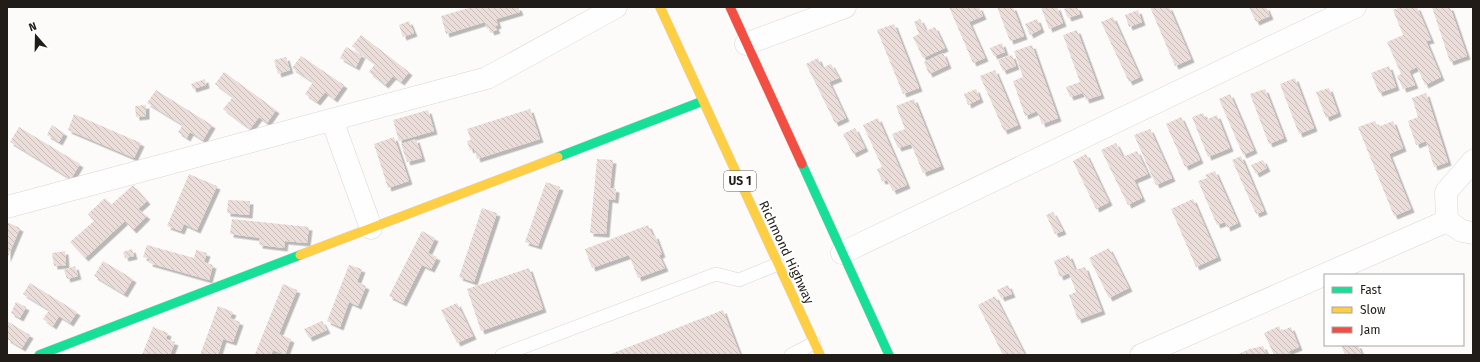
<svg xmlns="http://www.w3.org/2000/svg" width="1480" height="362" font-family="'Fira Sans',sans-serif">
  <style>
    .building { fill: url(#building-back-hatch); filter: url(#shadow) }
    .lines { fill: none; stroke-linecap: round; stroke-linejoin: round }
    .lane-casing { stroke: #dad5d3; stroke-width: 14 }
    .street-casing { stroke: #dad5d3; stroke-width: 23 }
    .fast-casing { stroke: #dad5d3; stroke-width: 10 }
    .slow-casing { stroke: #dad5d3; stroke-width: 10 }
    .jam-casing { stroke: #dad5d3; stroke-width: 10 }
    .lane { stroke: #fffefe; stroke-width: 13 }
    .street { stroke: #fffefe; stroke-width: 22 }
    .fast { stroke: #16e098; stroke-width: 9 }
    .slow { stroke: #ffcf43; stroke-width: 9 }
    .jam { stroke: #f24e42; stroke-width: 9 }
    .labels { text-anchor: middle; stroke-width: 3.5; stroke-linejoin: round; paint-order: stroke }
    .shield { fill: #fff; stroke: #64605e; stroke-width: 1 }
    .shield-label { font-size: 12px; font-weight: bold; fill: #221c19 }
    .street-label { font-size: 13px; fill: #221c19; stroke: #fff }
  </style>
  <defs>
    <pattern id="building-back-hatch" width="6" height="6" patternUnits="userSpaceOnUse"><rect width="6" height="6" fill="#ebddd9"/><path d="M-1 5l2 2M0 0l6 6M5-1l2 2" fill="none" stroke="#c9bdba"/></pattern>
    <filter id="shadow"><feDropShadow dx="3.5" dy="3.5" stdDeviation="0" flood-color="#0004"/></filter>
  </defs>
  <rect width="100%" height="100%" fill="#fdfbfa"/>
  <g class="building">
    <path d="M472,7H518L520,12L496,19L498,25L495,26L497,30L491,32L489,28L487,29L485,22L446,34L441,16Z"/>
    <path d="M949,7H979L983,16L969,22L985,58L973,63Z"/>
    <path d="M997,7H1013L1024,36L1010,41Z"/>
    <path d="M1041,7H1057L1063,23L1049,29Z"/>
    <path d="M1068,7H1077L1080,14L1068,18L1064,9Z"/>
    <path d="M1150,7H1169L1191,59L1175,66Z"/>
    <path d="M1249,7H1266L1270,16L1256,22Z"/>
    <path d="M1401,7H1417L1431,40L1426,41L1441,77L1425,85L1417,67L1409,71L1415,85L1403,89L1397,76L1401,74L1387,42L1403,35L1393,10Z"/>
    <path d="M1432,7H1450L1467,56L1450,62Z"/>
    <path d="M1138,10L1142,22L1129,27L1125,15Z"/>
    <path d="M1113,17L1140,77L1129,82L1101,22Z"/>
    <path d="M920,19L926,31L935,27L945,48L923,58L913,37L919,34L914,22Z"/>
    <path d="M1037,19L1041,29L1030,35L1025,24Z"/>
    <path d="M409,21L414,33L403,37L399,25Z"/>
    <path d="M894,24L919,88L903,94L877,30Z"/>
    <path d="M1077,30L1101,95L1086,100L1083,93L1070,97L1066,87L1080,82L1063,35Z"/>
    <path d="M361,35L409,72L401,82L393,76L385,85L369,72L375,64L352,46Z"/>
    <path d="M1002,43L1005,52L994,56L990,48Z"/>
    <path d="M1032,45L1058,118L1042,124L1037,111L1025,116L1013,81L1023,77L1014,51Z"/>
    <path d="M346,47L362,55L356,67L340,58Z"/>
    <path d="M943,53L948,65L929,74L924,62Z"/>
    <path d="M1012,55L1016,66L1003,71L998,60Z"/>
    <path d="M301,56L344,85L334,99L325,92L317,102L305,94L313,82L292,68Z"/>
    <path d="M286,57L290,70L278,74L274,60Z"/>
    <path d="M818,58L822,68L831,64L839,78L829,82L846,118L835,123L806,64Z"/>
    <path d="M1389,66L1396,87L1379,93L1371,73Z"/>
    <path d="M995,70L1018,125L1004,131L980,76Z"/>
    <path d="M224,72L276,110L267,123L259,117L250,129L223,109L233,97L215,84Z"/>
    <path d="M1295,78L1314,128L1299,134L1280,84Z"/>
    <path d="M205,79L206,85L193,89L191,84Z"/>
    <path d="M1329,88L1338,113L1326,118L1316,92Z"/>
    <path d="M976,89L980,99L968,105L964,94Z"/>
    <path d="M1265,89L1284,138L1269,144L1250,94Z"/>
    <path d="M156,90L212,125L203,140L190,132L187,138L178,132L183,125L147,103Z"/>
    <path d="M1426,93L1448,162L1434,167L1426,141L1416,145L1408,121L1418,117L1412,98Z"/>
    <path d="M1230,94L1254,150L1243,155L1219,99Z"/>
    <path d="M914,99L941,166L923,173L911,144L898,148L892,134L905,129L896,106Z"/>
    <path d="M146,105V116L136,117L135,106Z"/>
    <path d="M530,109L540,139L477,159L474,148L470,150L467,141L471,140L467,129Z"/>
    <path d="M428,110L434,131L399,141L393,120Z"/>
    <path d="M1203,113L1206,120L1217,115L1230,148L1208,157L1192,117Z"/>
    <path d="M74,114L141,143L134,158L68,130Z"/>
    <path d="M1181,117L1200,160L1185,167L1166,124Z"/>
    <path d="M878,118L907,185L893,191L887,180L882,181L877,169L882,167L863,125Z"/>
    <path d="M1375,121L1378,127L1393,121L1403,148L1389,154L1411,209L1394,216L1358,127Z"/>
    <path d="M52,125L64,133L59,142L47,135Z"/>
    <path d="M19,127L80,164L71,179L10,142Z"/>
    <path d="M855,128L865,148L853,154L843,134Z"/>
    <path d="M1150,129L1172,178L1156,185L1134,135Z"/>
    <path d="M394,137L409,181L388,188L374,144Z"/>
    <path d="M416,139L422,158L407,162L401,144Z"/>
    <path d="M1116,143L1123,157L1137,151L1148,174L1134,180L1142,198L1128,205L1101,150Z"/>
    <path d="M1086,154L1109,202L1096,209L1073,161Z"/>
    <path d="M1241,156L1264,211L1256,214L1232,160Z"/>
    <path d="M597,159L613,160L610,188L616,189L615,200L609,199L606,234L590,233Z"/>
    <path d="M1263,160L1267,168L1256,174L1251,165Z"/>
    <path d="M1215,171L1238,223L1227,228L1225,222L1217,225L1198,181L1207,178L1205,175Z"/>
    <path d="M189,174L217,186L197,230L184,224L181,231L167,226Z"/>
    <path d="M546,182L560,187L538,246L525,242Z"/>
    <path d="M133,185L147,201L138,209L147,216L133,230L125,221L85,258L70,242L94,221L88,214L105,198L111,205Z"/>
    <path d="M1193,199L1218,257L1196,267L1171,209Z"/>
    <path d="M228,200L250,201L249,215L227,213Z"/>
    <path d="M482,208L497,213L474,282L459,277Z"/>
    <path d="M1053,212L1063,231L1055,234L1046,215Z"/>
    <path d="M232,219L309,227L307,243L285,241L284,248L259,245L260,238L230,234Z"/>
    <path d="M7,222L20,228L7,259Z"/>
    <path d="M648,225L653,236L655,235L662,254L659,255L665,268L638,278L629,255L592,268L585,249Z"/>
    <path d="M422,231L435,238L428,253L437,257L431,269L422,265L403,303L389,296Z"/>
    <path d="M147,245L194,258L196,250L207,253L204,262L213,265L209,280L149,263L150,259L143,257Z"/>
    <path d="M1109,248L1129,288L1109,298L1089,258Z"/>
    <path d="M132,249L134,256L125,258L123,252Z"/>
    <path d="M65,251L66,265L54,266L52,253Z"/>
    <path d="M1069,255L1075,270L1085,267L1102,311L1078,320L1069,295L1076,292L1069,273L1060,277L1054,261Z"/>
    <path d="M103,261L133,279L124,294L94,276Z"/>
    <path d="M349,265L362,269L357,282L366,286L358,306L349,302L340,327L327,321Z"/>
    <path d="M75,266L78,276L67,279L64,270Z"/>
    <path d="M529,268L543,309L481,331L467,289Z"/>
    <path d="M30,283L77,312L70,323L59,316L53,326L43,319L49,310L23,294Z"/>
    <path d="M283,284L297,290L279,334L291,339L285,355L273,350L271,355H259L255,354Z"/>
    <path d="M1008,285L1012,294L1001,298L997,290Z"/>
    <path d="M995,296L1025,355H1003L978,305Z"/>
    <path d="M16,302L26,307L20,318L11,313Z"/>
    <path d="M457,303L473,336L457,343L441,310Z"/>
    <path d="M218,306L233,312L230,318L240,322L233,342L223,339L218,355H200Z"/>
    <path d="M723,310L740,355H608Z"/>
    <path d="M7,321L30,335L22,348L7,339Z"/>
    <path d="M322,321L327,330L309,338L304,329Z"/>
    <path d="M1279,326L1281,331L1291,327L1299,347L1289,351L1291,355H1274L1264,333Z"/>
    <path d="M153,327L168,333L166,339L175,342L170,355H142Z"/>
    <path d="M1341,345H1358L1362,355H1345Z"/>
    <path d="M1263,346L1267,355H1236L1250,349Z"/>
  </g>
  <g class="lines">
    <defs>
      <g id="lane">
        <path d="M502,355L716,274L739,280L778,264"/>
        <path d="M791,355L814,343"/>
      </g>
      <g id="street">
        <path d="M746,44L845,7"/>
        <path d="M332,120L371,228"/>
        <path d="M1473,161L1446,192L1447,221L1462,231L1473,233"/>
        <path d="M7,207L487,78L616,7"/>
        <path d="M842,253L1355,7"/>
        <path d="M1141,355L1447,221"/>
      </g>
      <g id="fast">
        <path d="M558,157L703,101"/>
        <path d="M802,164L889,355"/>
        <path d="M39,355L300,255"/>
      </g>
      <g id="slow">
        <path d="M660,7L820,355"/>
        <path d="M300,255L558,157"/>
      </g>
      <path id="jam" d="M730,7L802,164"/>
    </defs>
    <use href="#lane" class="lane-casing"/>
    <use href="#street" class="street-casing"/>
    <use href="#fast" class="fast-casing"/>
    <use href="#slow" class="slow-casing"/>
    <use href="#jam" class="jam-casing"/>
    <use href="#lane" class="lane"/>
    <use href="#street" class="street"/>
    <use href="#fast" class="fast"/>
    <use href="#slow" class="slow"/>
    <use href="#jam" class="jam"/>
  </g>
  <g class="labels">
    <rect class="shield" x="724" y="171" width="32" height="20" rx="3"/>
    <g class="shield-label">
      <text x="740" y="185">US 1</text>
    </g>
    <g class="street-label">
      <text transform="translate(787 252) rotate(65)" y="5">Richmond Highway</text>
    </g>
  </g>
  <rect width="1480" height="362" fill="none" stroke="#221c19" stroke-width="16"/>
  <rect x="1324" y="274" width="140" height="72" fill="#ffffff" stroke="#a7a4a3"/>
  <rect x="1332" y="287" width="20" height="6" fill="#16e098" stroke="#a7a4a3"/>
  <text x="1360" y="294" font-size="12" fill="#221c19">Fast</text>
  <rect x="1332" y="307" width="20" height="6" fill="#ffcf43" stroke="#a7a4a3"/>
  <text x="1360" y="314" font-size="12" fill="#221c19">Slow</text>
  <rect x="1332" y="327" width="20" height="6" fill="#f24e42" stroke="#a7a4a3"/>
  <text x="1360" y="334" font-size="12" fill="#221c19">Jam</text>
  <g transform="translate(36 36) rotate(340)" stroke="#ffffff" stroke-width="3" paint-order="stroke">
  <path d="M0-3L7 15L0 10L-7 15Z" fill="#221c19"/>
  <text y="-6" font-size="11" font-weight="bold" text-anchor="middle" fill="#221c19">N</text>
  </g>
</svg>
